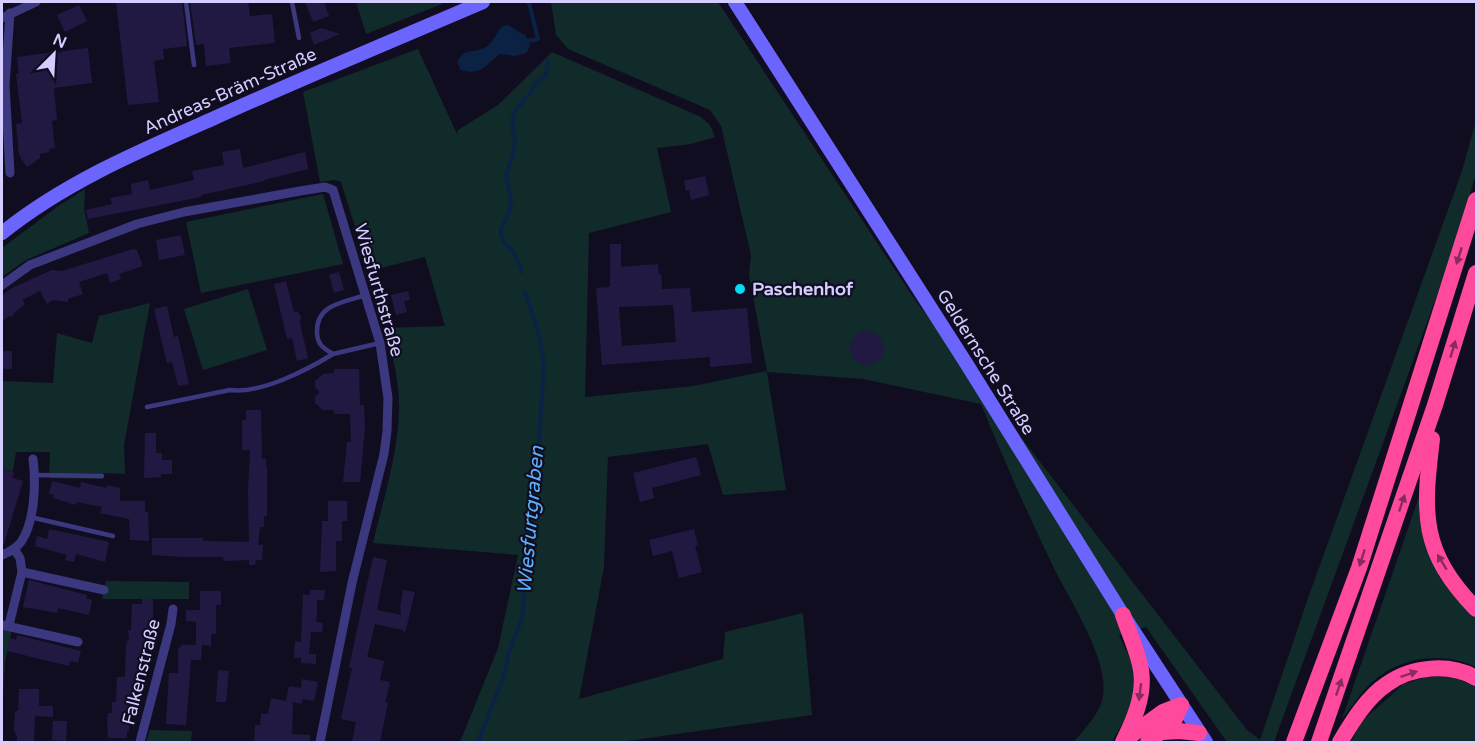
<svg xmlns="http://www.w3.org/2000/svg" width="1478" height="744" font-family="'Varela Round',sans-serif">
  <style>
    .green { fill: #102b2a }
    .water { fill: #0c2245 }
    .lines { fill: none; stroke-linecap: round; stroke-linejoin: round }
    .stream { stroke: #0c2245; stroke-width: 4 }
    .building { fill: #221942; fill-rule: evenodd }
    .lane { stroke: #3c3880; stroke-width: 4.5 }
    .street { stroke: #3c3880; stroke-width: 9 }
    .secondary { stroke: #6b65fe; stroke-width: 14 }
    .highway { stroke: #fe499d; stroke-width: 16 }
    .oneway { fill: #882b5f }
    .poi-dot { fill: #02daf6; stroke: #110d21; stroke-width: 2 }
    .labels { text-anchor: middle; stroke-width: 4.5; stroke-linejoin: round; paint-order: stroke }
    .street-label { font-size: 18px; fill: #d4cdff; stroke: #110d21 }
    .poi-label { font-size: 18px; font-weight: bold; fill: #d4cdff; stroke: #110d21; text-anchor: start }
    .water-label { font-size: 20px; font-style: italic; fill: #5cb1fe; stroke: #110d21 }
  </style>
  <rect width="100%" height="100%" fill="#110d21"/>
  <g class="green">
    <path d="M356,2H447L366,34Z"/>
    <path d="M551,2H718L915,300L1247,730L1260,740L1307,601L1462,171L1476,121V173L1457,240L1274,742H1227L1146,627L1119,635C1125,649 1134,664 1135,679C1138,700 1123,723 1113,740L1111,742H1074C1084,729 1101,713 1103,696C1109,658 1068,598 1052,564C1027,512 1003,458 981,404L863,379L767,372L786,490L723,495L708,444L608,457L604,567L579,699L723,659L725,632L803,613L812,715L620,742H460L498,648L518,555L373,543C383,500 398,455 399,410C400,382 392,355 386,328L445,326L425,257L369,271L341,182L335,180L320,182L303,92L418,49L457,134L458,130L498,105L552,52L701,117L710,125L715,137L691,144L657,148L671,212L589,233L585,397L693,386L767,371L749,275L751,255L721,126L710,110L568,49L556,35Z"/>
    <path d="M85,189L84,208L89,233L26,260L2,277V248L57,207Z"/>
    <path d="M323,194L343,264L201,293L186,222Z"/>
    <path d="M248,289L267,350L203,370L184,309Z"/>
    <path d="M150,303L124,445L125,474L103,473V479L49,478L50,452H16L13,471L2,469V381L53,383L57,333L92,343L99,316Z"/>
    <path d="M1419,497V515L1424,540L1435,564L1476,615V667C1442,651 1400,656 1371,683C1360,693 1351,708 1342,719Z"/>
    <path d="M106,581L189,582V599H102Z"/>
    <path d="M2,622L12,629L5,662L2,713Z"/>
    <path d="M1451,676L1476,687V742H1351L1362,721L1404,684L1426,677Z"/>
    <path d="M150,730L192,731L191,742H146Z"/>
  </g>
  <path class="water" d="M508,25L526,36L530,46L526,53L515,56L500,54C485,65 482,76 461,70L457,62C465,48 469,53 482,49C491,46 496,35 501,27Z"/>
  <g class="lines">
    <g class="stream">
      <path d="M528,41L538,39L529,3"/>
      <path d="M522,272L514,253L504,242L500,232L509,213L511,201L506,174L512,158L515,142L512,123L515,110L528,96L537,82L546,75L548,61"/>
      <path d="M478,742L505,672L509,652L522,618L530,531L532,471L539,442L544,364L538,331L525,292"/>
    </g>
  </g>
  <g class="building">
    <path d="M116,2H182L187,46L163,49L164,59L154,61L159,102L128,105Z"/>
    <path d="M190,2H248L250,16L272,14L275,43L229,48L231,63L206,66L204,44L196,45Z"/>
    <path d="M305,2H324L329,16L313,22Z"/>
    <path d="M79,5L87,21L65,32L57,15Z"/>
    <path d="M321,28L340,34L314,45L310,33Z"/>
    <path d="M88,48L92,83L54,88L57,120L52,121L55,148L49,149L50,152L40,154V158L27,167L19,155L16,124L22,123L16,74H19L17,57Z"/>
    <path d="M240,149L243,168L305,152L308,169L264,180L265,181L201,195V197L88,219L86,210L112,204L110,198L132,194L131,184L148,180L150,190L194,180L192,171L224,165L222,152Z"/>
    <path d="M705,176L709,195L691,200L689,190L686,191L684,181Z"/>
    <path d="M181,235L185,255L159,260L156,240Z"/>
    <path d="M610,244H621V267L658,264L659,274H661L662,289L690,288L692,312L747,308L752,363L710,367V357L602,365L596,288L610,287ZM673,305L676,342L622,346L619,307Z"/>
    <path d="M133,249L137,250L143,266L119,274L121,279L110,283L107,273L79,282L83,294L68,299V302L53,300L47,304L40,291L22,300L25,304L14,313L13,317L9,316L2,321V296L10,289L52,270L62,271Z"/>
    <path d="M339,272L344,290L334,293L329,275Z"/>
    <path d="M286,281L294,312H298L301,317L300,323L308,358L297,361L292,338L287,339L274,284Z"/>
    <path d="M408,291L410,300L404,301L407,312L396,315L391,295Z"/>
    <path d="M167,306L174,337L178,336L189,384L178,386L172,362L167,363L154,309Z"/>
    <circle cx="867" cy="348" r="17"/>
    <rect x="2" y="351" width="10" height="18"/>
    <path d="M334,369H359L360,405H364L365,428L360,482H343L347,442H351L350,414H335L333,410H323L315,403V397L320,392L315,387V381L323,374L334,373Z"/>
    <path d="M246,410H261L262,459H266V466H267V516H264V527H260L258,545H263L262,560H256L255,565H249V560L227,561L223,560L224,557H184L152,555V538H203V541L249,542L248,493L250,450H242V420H246Z"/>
    <path d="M145,433H156V453H162V460H172V474H161V477L144,478Z"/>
    <path d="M696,457L701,475L652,488L654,498L640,502L633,473Z"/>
    <path d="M3,469L14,472L12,478L23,481L4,544L2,543V476Z"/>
    <path d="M52,481L80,488L81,482L106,488L107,485L120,488V501H145V512H148L149,541L130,540L129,519L100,513L102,507L77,502L76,505L53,498L54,495L49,494Z"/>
    <path d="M328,501H347V521H342V541H336V571L320,572L322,521H328Z"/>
    <path d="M49,529L109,542L105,562L76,554L74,562L65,560L67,555L35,546L37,536L47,539Z"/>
    <path d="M694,529L698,545L695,546L702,572L679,578L672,551L653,556L649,540Z"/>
    <path d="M373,557L387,560L377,610L401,615L400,607L403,590L415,592L405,633L403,630L375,624L367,657L384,661L380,680L390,682L385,702L388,703L380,742H352L356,722L341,719L352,668L349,667Z"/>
    <path d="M29,580L87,595L86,598L92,600L89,615L58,608L57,613L23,607Z"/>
    <path d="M310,590H325L324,600H317V611L316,622L323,623L322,632H311L309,654H316V664L301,663V658H294L295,641L301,642L303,594L310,595Z"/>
    <path d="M200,591H221V605H216V634H211V646L202,645L201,660H191L186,725L166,724L169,673H178V648H180L181,645H196V622L186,621V610H200Z"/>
    <path d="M142,599H153V623H151L150,630H148L147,659H145V666H138V695H136V702H129V731H127V738H108L107,719L108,713H112V702H116L117,677H125L126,647L127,641H129L128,630H131L132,604H142Z"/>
    <path d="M17,635L81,651L78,663L70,661L69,666L7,651L10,638L16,640Z"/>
    <path d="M218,670L229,671L226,702H216Z"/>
    <path d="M302,679L318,682L314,701L303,699L301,704L293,702L292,734L310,735V742H254L255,725H260L261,714H268L271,698L286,701L289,686L301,688Z"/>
    <path d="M19,689H39V706H53V717L35,716L34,742L17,741V736L14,731L15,711H18Z"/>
    <path d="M53,721H67L66,741L52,740Z"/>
  </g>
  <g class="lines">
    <g class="lane">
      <path d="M186,2L194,65"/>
      <path d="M292,2L299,38"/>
      <path d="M366,295C345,302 316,304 317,332C317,344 323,348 333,354L380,343"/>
      <path d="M147,407L230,390C261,394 307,370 333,354"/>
      <path d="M35,475L102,476"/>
      <path d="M30,517L113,536"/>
    </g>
    <g class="street">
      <path d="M10,13L5,85L10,173"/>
      <path d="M2,18L36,2"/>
      <path d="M2,285L30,265L137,224L184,212L300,191L325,187L333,190L380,343L388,398L387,431L384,454L352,583L320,742"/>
      <path d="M2,555C9,552 16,549 21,542C35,522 36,483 33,459"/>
      <path d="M22,572L104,590"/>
      <path d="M2,625L78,642"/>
      <path d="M9,625L22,572L20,558L14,549"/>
      <path d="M140,742L171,624L173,609"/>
    </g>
    <g class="secondary">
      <path d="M735,2L966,363L1123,615L1206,742"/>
      <path d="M2,233C64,183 137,152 210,120C300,79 392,41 483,2"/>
    </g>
    <g class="highway">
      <path d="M1432,439C1423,514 1420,551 1476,609"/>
      <path d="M1162,732L1179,731L1199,733"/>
      <path d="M1126,739L1163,712L1181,705"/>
      <path d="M1123,742C1134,720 1145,695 1141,670C1138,652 1129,633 1123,615"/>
      <path d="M1148,742L1174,721L1181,705"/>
      <path d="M1294,742L1359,568L1476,200"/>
      <path d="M1319,742L1435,405L1476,273"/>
      <path d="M1340,742C1352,722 1367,697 1387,684C1412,666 1450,663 1476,678"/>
    </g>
  </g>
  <defs><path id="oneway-solid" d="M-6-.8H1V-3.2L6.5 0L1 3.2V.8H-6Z" transform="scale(1.5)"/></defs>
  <g class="oneway">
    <use href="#oneway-solid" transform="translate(1459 256) rotate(108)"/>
    <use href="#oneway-solid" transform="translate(1453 349) rotate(-73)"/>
    <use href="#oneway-solid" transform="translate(1402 503) rotate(-71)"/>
    <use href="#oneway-solid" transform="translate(1362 558) rotate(108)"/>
    <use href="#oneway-solid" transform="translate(1442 562) rotate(-121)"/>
    <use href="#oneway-solid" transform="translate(1409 674) rotate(-18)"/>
    <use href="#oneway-solid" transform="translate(1339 687) rotate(-71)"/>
    <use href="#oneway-solid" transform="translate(1140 692) rotate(97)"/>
  </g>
  <circle class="poi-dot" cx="740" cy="289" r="6"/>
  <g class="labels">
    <g class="street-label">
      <text transform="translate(230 91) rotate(-24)" y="6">Andreas-Bräm-Straße</text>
      <text transform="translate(379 290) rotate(74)" y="6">Wiesfurthstraße</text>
      <text transform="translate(986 362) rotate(58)" y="6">Geldernsche Straße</text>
      <text transform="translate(141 672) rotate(-76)" y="6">Falkenstraße</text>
    </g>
    <g class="poi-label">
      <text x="752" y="295">Paschenhof</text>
    </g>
    <g class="water-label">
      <text transform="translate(530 520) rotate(-85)" y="7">Wiesfurtgraben</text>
    </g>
  </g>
  <rect width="1478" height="744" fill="none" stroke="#d4cdff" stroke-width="6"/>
  <g transform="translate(54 54) rotate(24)" stroke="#110d21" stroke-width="4.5" paint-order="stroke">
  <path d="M0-4.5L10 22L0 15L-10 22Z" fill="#d4cdff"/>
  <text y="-9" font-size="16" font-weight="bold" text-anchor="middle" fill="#d4cdff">N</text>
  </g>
</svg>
